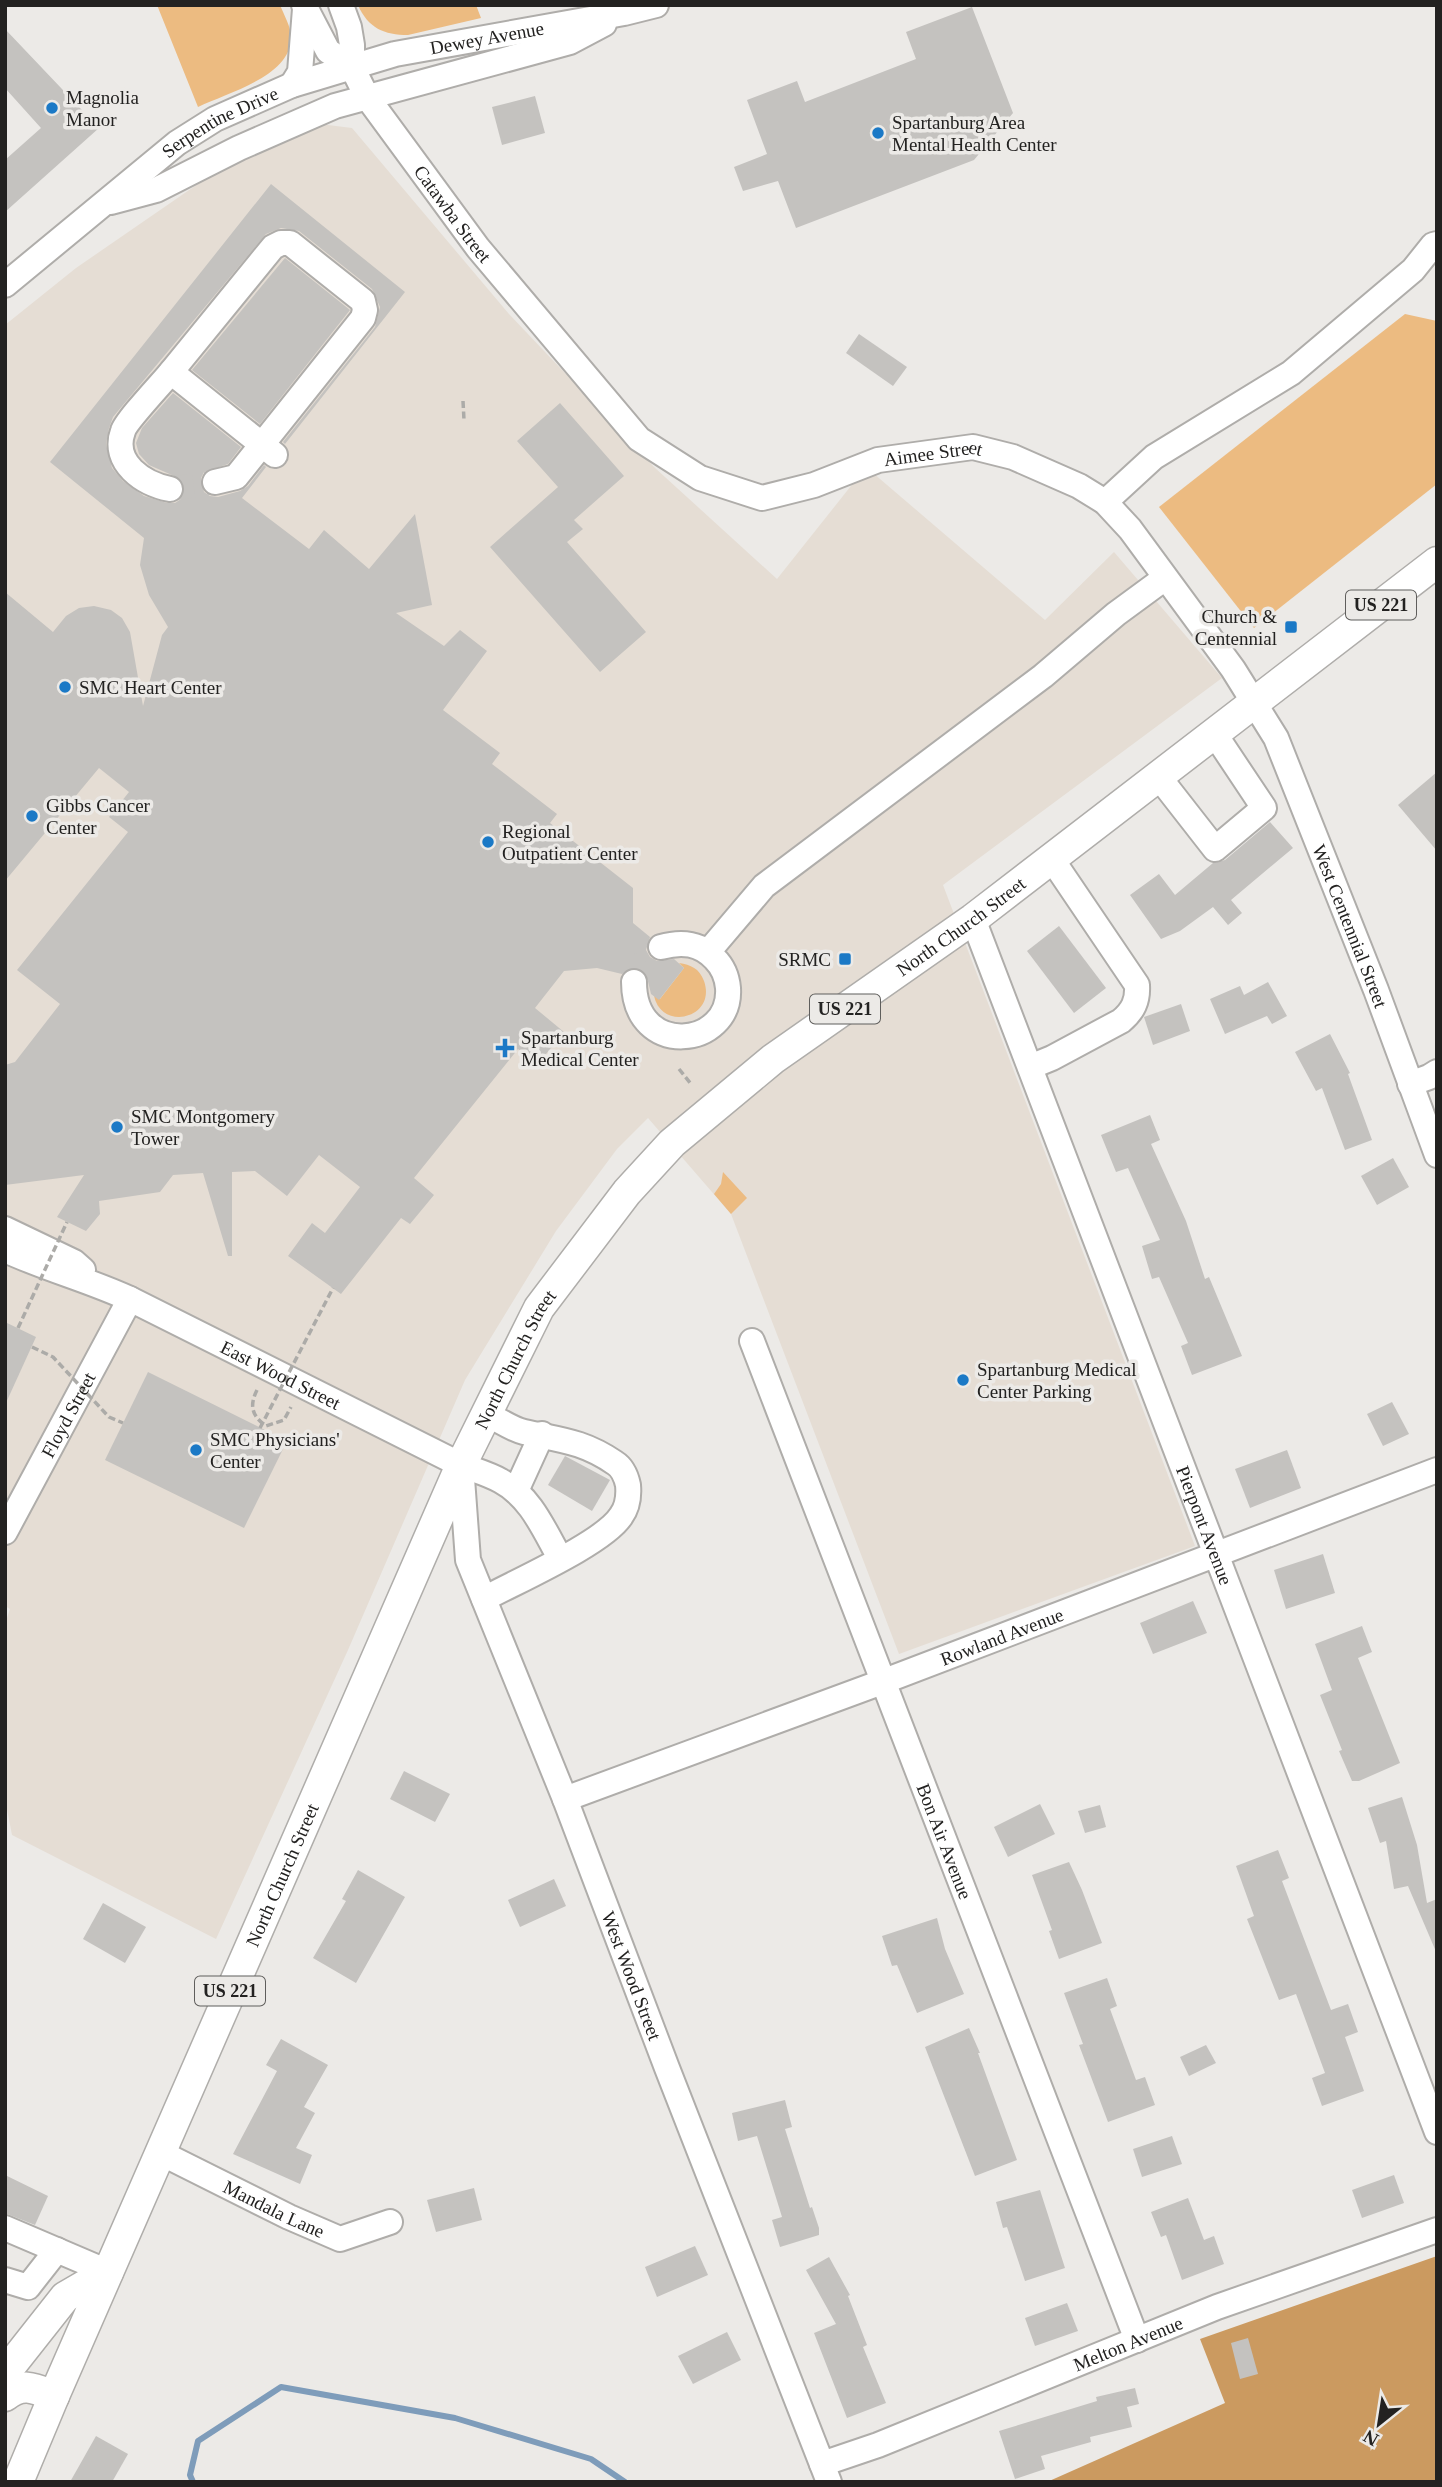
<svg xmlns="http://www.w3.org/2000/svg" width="1442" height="2487" font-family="'Times New Roman',serif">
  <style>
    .built { fill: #e5ddd4 }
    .green { fill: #ecbb81 }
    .forest { fill: #cb9a60 }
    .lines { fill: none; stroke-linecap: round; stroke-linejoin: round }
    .stream { stroke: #7e9cba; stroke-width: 6 }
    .building { fill: #c4c2bf }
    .minor-tunnel { stroke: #c4c2bf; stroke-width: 24; stroke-dasharray: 24 12; stroke-linecap: butt }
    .minor-casing { stroke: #afadaa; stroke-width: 28 }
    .major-casing { stroke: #afadaa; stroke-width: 33 }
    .path { stroke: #acaba8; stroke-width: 3.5; stroke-dasharray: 7 3.5; stroke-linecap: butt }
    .minor { stroke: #fff; stroke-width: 24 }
    .major { stroke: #fff; stroke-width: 30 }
    .path-bridge { stroke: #acaba8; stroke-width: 3.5; stroke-dasharray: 7 3.5; stroke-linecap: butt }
    .poi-dot { fill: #1b79c6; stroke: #eceae7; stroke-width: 2.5 }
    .labels { text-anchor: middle; stroke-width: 7; stroke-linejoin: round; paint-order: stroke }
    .shield { fill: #eceae7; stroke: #5f5e5c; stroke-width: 2 }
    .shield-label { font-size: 18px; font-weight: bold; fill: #232221 }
    .street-label { font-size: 19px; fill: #232221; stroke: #eceae7 }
    .poi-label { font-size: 19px; fill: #232221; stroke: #eceae7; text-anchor: start }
  </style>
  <rect width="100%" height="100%" fill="#eceae7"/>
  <path class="built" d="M320,124L352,128L509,314L654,467L777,579L866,467L1045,620L1114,552L1222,678L943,885L1195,1546L899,1654L731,1214L648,1118L617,1149L556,1231L465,1380L348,1650L216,1939L12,1835L5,1799V1624L10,1609L5,1606V325L76,268L224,166Z"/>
  <g class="green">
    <path d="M157,5H280C284,15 291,27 291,37C292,76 227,93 198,107Z"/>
    <path d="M358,5H476L481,18L408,35C384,35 368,28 358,5Z"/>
    <path d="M1405,314L1437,321V484L1254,628L1159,507Z"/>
    <path d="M679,963C691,965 699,968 704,981C717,1018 662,1032 654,996L660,999L684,968Z"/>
    <path d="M723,1172L747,1198L731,1214L714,1194L721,1184Z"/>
  </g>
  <path class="forest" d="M1437,2256V2482H1047L1225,2403L1200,2339Z"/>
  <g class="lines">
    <path class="stream" d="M193,2482L190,2475L198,2441L281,2387L455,2418L591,2459L625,2482"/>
  </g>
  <g class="building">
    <path d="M972,7L1013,113L974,160L796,228L778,181L743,191L734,167L767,154L747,100L797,81L805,102L916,59L906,32Z"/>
    <path d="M5,29L99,128L5,212V160L41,128L5,88Z"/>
    <path d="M535,96L545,133L502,145L492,107Z"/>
    <path d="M271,184L405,292L285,444L283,442L375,327L380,307L372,289L299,231L281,228L266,234L113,417L109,428L106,444L112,468L123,481L144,496L167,503H175L181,499L184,492L181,479L149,465L139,454L136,443L142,428L173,393L241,447L228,464L204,472L201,478L204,492L210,496L218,497L240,491L248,486L264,465L266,467L242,498L309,549L324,530L369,569L415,514L432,605L396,613L444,646L460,630L487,651L443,710L500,753L492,764L557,814L550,823L633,888V923L650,937L646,950L650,957L657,961L674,959L684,968L659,1000L651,994L646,973L639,968H631L622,974L597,968L564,971L535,1008L564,1032L537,1065L518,1049L414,1178L434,1195L410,1224L401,1218L341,1294L288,1256L312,1223L325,1233L360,1187L319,1155L287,1196L255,1171L232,1172V1256H228L203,1173L173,1175L160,1192L99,1201L100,1214L86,1231L57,1217L84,1175L5,1185V1065L15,1062L60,1004L17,970L128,832L109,817L129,792L99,768L5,881V592L53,632L66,616L79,608L94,606L111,610L122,618L130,632L143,706L162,635L168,627L149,595L140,565L144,538L50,462Z"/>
    <path d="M285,258L350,310L260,424L192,370Z"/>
    <path d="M859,334L907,367L893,386L846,353Z"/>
    <path d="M560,403L624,476L574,520L583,529L567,542L646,632L600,672L490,547L558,487L517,441Z"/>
    <path d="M1437,772V851L1398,805Z"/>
    <path d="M1270,822L1293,848L1231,900L1242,913L1228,925L1213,907L1180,931L1161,939L1130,895L1159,874L1175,895L1213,863L1225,860Z"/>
    <path d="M1059,926L1106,988L1074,1013L1027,951Z"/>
    <path d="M1268,982L1287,1016L1272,1024L1267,1016L1225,1034L1210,999L1240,986L1244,995Z"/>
    <path d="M1181,1004L1190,1031L1153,1045L1144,1017Z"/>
    <path d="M1330,1034L1350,1073L1348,1074L1372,1140L1345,1150L1322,1088L1316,1091L1295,1052Z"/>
    <path d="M1150,1115L1160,1140L1151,1144L1186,1221L1205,1279L1209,1277L1242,1356L1192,1375L1181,1346L1188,1343L1159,1277L1152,1279L1142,1246L1160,1240L1128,1168L1116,1172L1101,1135Z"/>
    <path d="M1393,1158L1409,1187L1377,1205L1361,1176Z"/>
    <path d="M5,1322L36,1337L5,1405Z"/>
    <path d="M148,1372L287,1441L244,1528L105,1460Z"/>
    <path d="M1392,1402L1409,1434L1383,1446L1367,1414Z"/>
    <path d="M1287,1450L1301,1488L1250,1508L1235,1469Z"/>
    <path d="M565,1456L610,1480L592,1511L548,1485Z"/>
    <path d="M1323,1554L1335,1593L1286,1609L1274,1570Z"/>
    <path d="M1193,1601L1207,1633L1153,1654L1140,1623Z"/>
    <path d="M1362,1626L1372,1652L1358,1658L1400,1763L1359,1781H1352L1339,1751L1342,1750L1320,1695L1332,1690L1315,1644Z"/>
    <path d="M404,1771L450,1794L435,1822L390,1799Z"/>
    <path d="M1402,1797L1417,1845L1427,1903L1437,1899V1954L1408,1886L1394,1889L1386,1841L1380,1843L1368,1808Z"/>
    <path d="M1040,1804L1055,1834L1008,1857L994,1827Z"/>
    <path d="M1100,1805L1106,1827L1085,1833L1078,1811Z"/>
    <path d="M1278,1850L1289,1878L1282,1881L1331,2010L1348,2004L1358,2032L1345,2037L1364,2091L1322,2106L1312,2078L1325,2073L1296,1994L1279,2000L1247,1919L1254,1916L1236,1866Z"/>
    <path d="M1069,1862L1082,1890L1102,1943L1059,1959L1049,1931L1052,1930L1032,1875Z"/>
    <path d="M358,1870L405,1897L356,1983L313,1958L346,1901L342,1899Z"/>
    <path d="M554,1879L566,1906L520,1927L508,1900Z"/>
    <path d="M103,1903L146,1927L125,1963L83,1939Z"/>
    <path d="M937,1918L945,1949L964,1994L917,2013L897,1965L892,1966L882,1936Z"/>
    <path d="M1107,1978L1117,2006L1110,2009L1136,2080L1145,2077L1155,2105L1108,2122L1079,2045L1083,2044L1064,1993Z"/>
    <path d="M969,2028L980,2053H978L1017,2160L975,2176L925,2047Z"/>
    <path d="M281,2039L328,2065L304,2107L315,2113L296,2148L312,2155L300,2184L233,2154L277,2071L266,2065Z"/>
    <path d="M1206,2045L1216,2063L1189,2076L1180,2057Z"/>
    <path d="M785,2100L792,2127L785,2129L810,2208L812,2207L819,2228V2235L780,2247L772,2220L782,2217L757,2136L738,2141L732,2113Z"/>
    <path d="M1172,2136L1182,2164L1142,2177L1133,2149Z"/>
    <path d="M5,2175L48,2196L35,2225L5,2213Z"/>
    <path d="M1394,2175L1404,2203L1362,2218L1352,2190Z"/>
    <path d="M474,2188L482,2220L436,2232L427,2200Z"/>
    <path d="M1040,2190L1065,2268L1025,2281L1007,2227L1003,2228L996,2202Z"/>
    <path d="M1188,2198L1204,2240L1214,2236L1224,2264L1182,2280L1166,2235L1161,2237L1151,2212Z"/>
    <path d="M695,2246L708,2275L657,2297L645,2267Z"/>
    <path d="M829,2257L850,2295L848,2296L867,2345L863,2347L886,2403L847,2418L814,2333L836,2324L806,2270Z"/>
    <path d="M1067,2303L1078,2331L1035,2346L1025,2318Z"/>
    <path d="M727,2332L741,2360L693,2384L678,2356Z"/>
    <path d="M1248,2338L1258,2374L1240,2379L1231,2343Z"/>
    <path d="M1135,2388L1139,2404L1127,2407L1132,2427L1090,2437L1091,2442L1041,2456L1045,2469L1015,2479L999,2431L1097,2401L1096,2397Z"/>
    <path d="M96,2436L128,2454L112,2482H70Z"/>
  </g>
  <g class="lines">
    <g class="minor-tunnel">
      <path d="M170,489L215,482"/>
      <path d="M634,982C639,965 646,957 661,947"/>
    </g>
    <defs>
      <g id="minor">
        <path d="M304,5L328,51L352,67"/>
        <path id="s1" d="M341,5L349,27L352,45V67L367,97L478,248L639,439L700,478L762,498L814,485L878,460L973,447L1013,457L1079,486L1105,502L1130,529L1233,669L1276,738L1376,990L1437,1155"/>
        <path d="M292,85L300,72L305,9"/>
        <path d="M111,202L156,190L239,148L335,106L570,42L604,24"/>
        <path id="s2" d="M5,285L177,143L215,119L292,85L395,54L624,13L656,5"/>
        <path d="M171,372L273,247L281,243H290L363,301L365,310L363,318L236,477L215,482"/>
        <path d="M170,489C144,484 111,463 123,431C126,421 162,383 171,372L275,455"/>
        <path d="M1105,502L1154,457L1291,373L1413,270L1433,245L1437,244"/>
        <path d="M1158,776L1215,849L1264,808L1214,733"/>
        <path id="s3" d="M973,919L1437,2132"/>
        <path d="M708,952L764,886L1043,676L1116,614L1165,578"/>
        <path d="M634,982C634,1059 732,1048 728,988C727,977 723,967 715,959C700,943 682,941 661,947"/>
        <path d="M1030,1067L1052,1058L1121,1021C1133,1011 1138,1001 1137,985L1051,858"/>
        <path d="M1410,1084L1429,1077L1437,1072"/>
        <path d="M5,1229L74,1262L83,1270"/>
        <path id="s4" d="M5,1250C46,1269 89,1280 130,1299L461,1465C474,1470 489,1474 501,1481C531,1497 544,1530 560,1558"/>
        <path id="s5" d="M752,1341L1137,2340"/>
        <path id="s6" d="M461,1465L468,1560L565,1799L667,2068L829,2482"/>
        <path d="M516,1491L542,1434"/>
        <path id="s7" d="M5,1532L130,1299"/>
        <path d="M484,1599C515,1582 604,1543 621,1516C627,1508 629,1496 628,1485C626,1476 623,1468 615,1463C583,1441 560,1440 524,1432C511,1429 498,1419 486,1414"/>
        <path id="s8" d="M565,1799L882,1682L1437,1470"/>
        <path id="s9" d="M161,2153L289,2217L340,2239L390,2222"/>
        <path d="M5,2228L108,2272"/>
        <path d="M5,2280L28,2287L57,2250"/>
        <path id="s10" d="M822,2464L878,2445L1217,2307L1437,2230"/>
      </g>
      <g id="major">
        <path d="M5,2373L65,2297L108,2272"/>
        <path d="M5,2396C23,2382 34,2388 54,2396"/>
        <path id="s11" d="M18,2482L54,2396L461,1465L539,1308L627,1192L672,1143L773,1059L973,919L1437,562"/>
      </g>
    </defs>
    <use href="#minor" class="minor-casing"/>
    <use href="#major" class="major-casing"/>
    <g class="path">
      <path d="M463,401L464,420"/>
      <path d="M679,1069L691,1084"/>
      <path d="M257,1390C249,1406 252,1416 266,1426L284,1420L291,1407"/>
    </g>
    <use href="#minor" class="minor"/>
    <use href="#major" class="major"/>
    <g class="path-bridge">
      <path d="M18,1328L67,1222"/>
      <path d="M32,1347L53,1357L109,1417L123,1423"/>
      <path d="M260,1428L333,1288"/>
    </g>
  </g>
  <g class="poi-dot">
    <circle cx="52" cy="108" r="7"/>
    <circle cx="878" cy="133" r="7"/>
    <rect x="1284" y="620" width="14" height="14" rx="3.5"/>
    <circle cx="65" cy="687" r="7"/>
    <circle cx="32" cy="816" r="7"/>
    <circle cx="488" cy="842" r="7"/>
    <rect x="838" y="952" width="14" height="14" rx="3.5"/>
    <path d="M501.5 1037.5h7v7h7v7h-7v7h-7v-7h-7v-7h7z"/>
    <circle cx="117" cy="1127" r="7"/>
    <circle cx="963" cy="1380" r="7"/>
    <circle cx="196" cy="1450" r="7"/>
  </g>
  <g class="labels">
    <g class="shield">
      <rect x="1346" y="590.5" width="70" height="29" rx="5"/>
      <rect x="810" y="994.5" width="70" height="29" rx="5"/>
      <rect x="195" y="1976.5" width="70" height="29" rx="5"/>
    </g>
    <g class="shield-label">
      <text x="1381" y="611">US 221</text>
      <text x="845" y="1015">US 221</text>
      <text x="230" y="1997">US 221</text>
    </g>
    <g class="street-label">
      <text dy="7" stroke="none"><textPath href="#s2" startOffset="553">Dewey Avenue</textPath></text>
      <text dy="7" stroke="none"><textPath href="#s2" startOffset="271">Serpentine Drive</textPath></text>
      <text dy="7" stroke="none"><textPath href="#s1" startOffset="242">Catawba Street</textPath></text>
      <text dy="7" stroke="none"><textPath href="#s1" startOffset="850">Aimee Street</textPath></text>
      <text dy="7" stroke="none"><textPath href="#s11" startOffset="1858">North Church Street</textPath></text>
      <text dy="7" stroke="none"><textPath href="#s1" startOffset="1528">West Centennial Street</textPath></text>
      <text dy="7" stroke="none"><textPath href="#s11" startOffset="1228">North Church Street</textPath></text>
      <text dy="7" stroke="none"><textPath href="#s4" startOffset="303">East Wood Street</textPath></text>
      <text dy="7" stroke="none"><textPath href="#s7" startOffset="133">Floyd Street</textPath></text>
      <text dy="7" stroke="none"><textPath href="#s3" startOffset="649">Pierpont Avenue</textPath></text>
      <text dy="7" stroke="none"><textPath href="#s8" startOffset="466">Rowland Avenue</textPath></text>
      <text dy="7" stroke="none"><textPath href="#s5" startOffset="536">Bon Air Avenue</textPath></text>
      <text dy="7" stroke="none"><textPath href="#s11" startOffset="662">North Church Street</textPath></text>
      <text dy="7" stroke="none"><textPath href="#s6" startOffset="542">West Wood Street</textPath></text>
      <text dy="7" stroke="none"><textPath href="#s9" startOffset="126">Mandala Lane</textPath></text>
      <text dy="7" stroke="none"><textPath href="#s10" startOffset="329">Melton Avenue</textPath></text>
    </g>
    <g class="poi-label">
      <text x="66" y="104">Magnolia<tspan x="66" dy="22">Manor</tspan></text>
      <text x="892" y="129">Spartanburg Area<tspan x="892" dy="22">Mental Health Center</tspan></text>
      <text x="1277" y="623" text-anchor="end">Church &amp;<tspan x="1277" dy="22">Centennial</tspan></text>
      <text x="79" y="694">SMC Heart Center</text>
      <text x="46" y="812">Gibbs Cancer<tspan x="46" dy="22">Center</tspan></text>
      <text x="502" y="838">Regional<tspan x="502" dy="22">Outpatient Center</tspan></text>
      <text x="831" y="966" text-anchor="end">SRMC</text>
      <text x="521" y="1044">Spartanburg<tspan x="521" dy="22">Medical Center</tspan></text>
      <text x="131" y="1123">SMC Montgomery<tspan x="131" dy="22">Tower</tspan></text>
      <text x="977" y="1376">Spartanburg Medical<tspan x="977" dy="22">Center Parking</tspan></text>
      <text x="210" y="1446">SMC Physicians'<tspan x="210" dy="22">Center</tspan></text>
    </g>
  </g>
  <rect width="1442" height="2487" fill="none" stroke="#232221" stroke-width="14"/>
  <g transform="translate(1379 2424) rotate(210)" stroke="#eceae7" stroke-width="5" paint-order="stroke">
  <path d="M0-5L12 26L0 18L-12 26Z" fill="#232221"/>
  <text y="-10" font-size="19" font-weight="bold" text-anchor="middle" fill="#232221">N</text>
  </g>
</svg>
